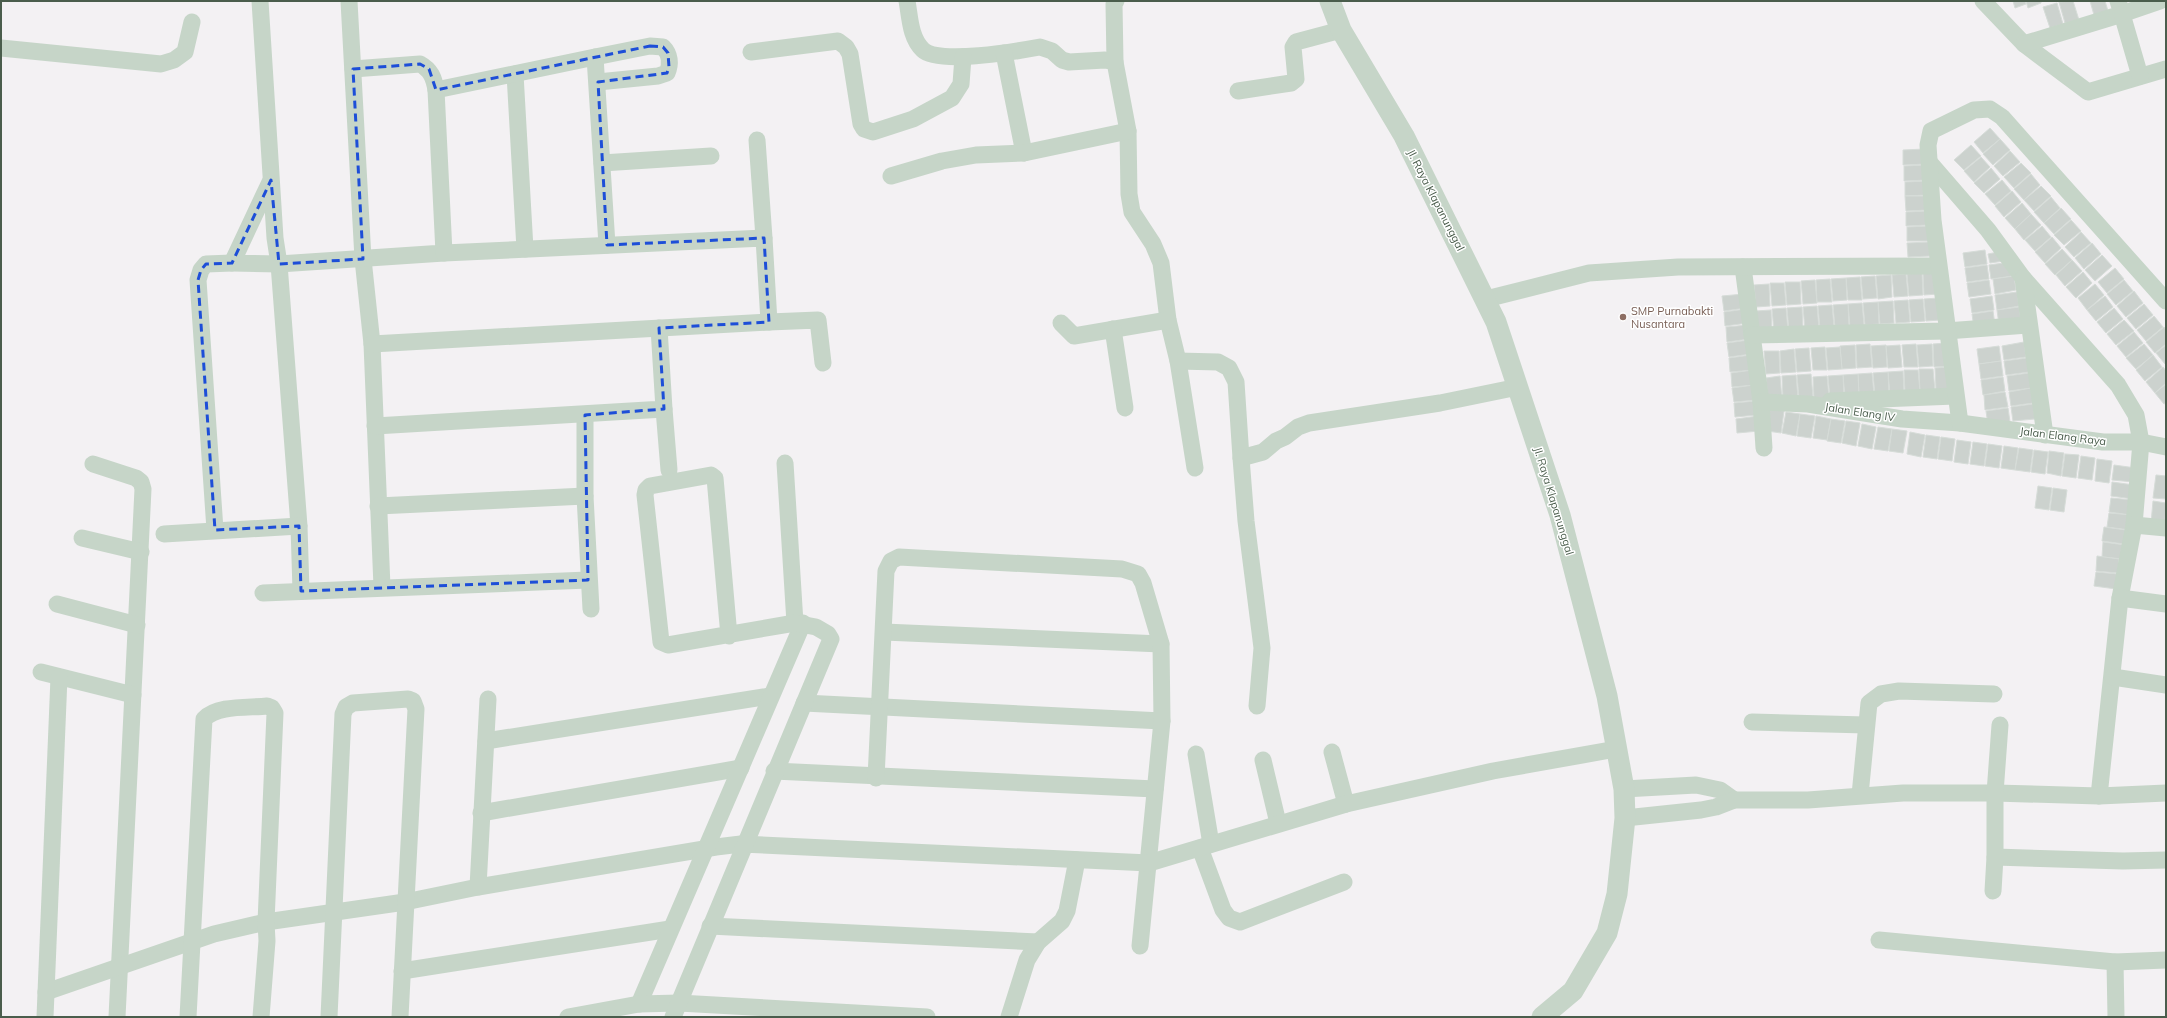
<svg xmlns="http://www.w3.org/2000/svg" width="2167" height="1018" font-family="Mulish,sans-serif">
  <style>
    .building { fill: #ccd2ce; stroke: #d6dcd8 }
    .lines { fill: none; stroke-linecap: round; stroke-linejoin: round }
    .minor { stroke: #c6d5c8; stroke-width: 17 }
    .tertiary { stroke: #c6d5c8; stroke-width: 21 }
    .marked { fill: none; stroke: #1d4ed8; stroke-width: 3; stroke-dasharray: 8 5; stroke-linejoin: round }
    .education-dot { fill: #8d6e63; stroke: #fff; stroke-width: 1.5 }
    .labels { text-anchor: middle; stroke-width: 3; stroke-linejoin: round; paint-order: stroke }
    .street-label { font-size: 11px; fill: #4a5d4c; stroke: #fff }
    .education-label { font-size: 11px; fill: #785e54; stroke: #fff; text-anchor: start }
  </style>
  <rect width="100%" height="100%" fill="#f3f1f3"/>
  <g class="building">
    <path d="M2013,1H2025L2026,4L2015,8Z"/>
    <path d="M2026,1H2041V3L2028,8Z"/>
    <path d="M2073,1L2079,20L2065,23L2059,2Z"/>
    <path d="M2090,1H2105L2108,11L2094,15Z"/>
    <path d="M2057,3L2063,24L2050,28L2043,7Z"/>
    <path d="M1990,128L2000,139L1983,153L1974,142Z"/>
    <path d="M2000,139L2010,150L1993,165L1983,154Z"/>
    <path d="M1971,145L1981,156L1964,170L1954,160Z"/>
    <path d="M1925,149L1926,164L1903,165V150Z"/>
    <path d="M2010,151L2020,162L2003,176L1994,166Z"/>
    <path d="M1981,157L1990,167L1974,182L1964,171Z"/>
    <path d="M2021,163L2031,173L2014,188L2004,177Z"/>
    <path d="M1926,165L1927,180L1904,181V166Z"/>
    <path d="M1991,168L2000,179L1984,193L1974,183Z"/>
    <path d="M2031,174L2040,185L2024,200L2014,189Z"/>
    <path d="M2002,180L2011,191L1995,205L1985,194Z"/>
    <path d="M1927,181V195L1905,196V182Z"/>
    <path d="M2041,186L2051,196L2034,211L2024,200Z"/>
    <path d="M2012,191L2021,202L2004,217L1995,206Z"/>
    <path d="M1905,196H1927L1928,210L1906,211Z"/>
    <path d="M2051,197L2060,208L2044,223L2034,212Z"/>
    <path d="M2022,203L2031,214L2015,229L2005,218Z"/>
    <path d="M2061,208L2071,219L2054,234L2044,223Z"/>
    <path d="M1928,211V225L1906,226V212Z"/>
    <path d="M2031,214L2041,225L2024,240L2015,229Z"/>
    <path d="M2071,220L2081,231L2064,245L2054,235Z"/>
    <path d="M1929,226V241H1907V227Z"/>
    <path d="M2042,226L2051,237L2035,251L2025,240Z"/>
    <path d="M2081,232L2091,243L2074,257L2065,247Z"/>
    <path d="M2052,237L2061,248L2045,263L2035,252Z"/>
    <path d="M1929,242L1930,256L1908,257L1907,243Z"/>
    <path d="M2092,243L2101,254L2084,269L2075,258Z"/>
    <path d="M2062,249L2072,260L2055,275L2045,264Z"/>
    <path d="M1985,250L1987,264L1965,267L1963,253Z"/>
    <path d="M2003,251L2004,261L1990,263L1988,254Z"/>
    <path d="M2102,255L2112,266L2095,281L2085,270Z"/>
    <path d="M2072,260L2082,271L2065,286L2056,275Z"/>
    <path d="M2011,262L2013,276L1991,279L1989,265Z"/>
    <path d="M1987,265L1989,279L1967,282L1965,268Z"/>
    <path d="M2115,268L2124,279L2107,293L2098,282Z"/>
    <path d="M1937,272L1938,294L1924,295L1923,273Z"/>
    <path d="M2083,272L2092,283L2076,298L2066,287Z"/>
    <path d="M1922,273L1923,295L1909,296L1907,274Z"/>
    <path d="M1906,274L1908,296L1894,297L1892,275Z"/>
    <path d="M1891,275L1892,297L1878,299L1876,276Z"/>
    <path d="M1875,276L1877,298L1863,299L1861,277Z"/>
    <path d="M2014,276L2016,290L1995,294L1993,279Z"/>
    <path d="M1860,277L1862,300H1848L1846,278Z"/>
    <path d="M1846,278L1847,300L1833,301L1831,279Z"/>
    <path d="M1830,279L1832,302H1817L1816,280Z"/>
    <path d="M1815,280L1817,303L1803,304L1801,281Z"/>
    <path d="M1989,280L1991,294L1969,297L1967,283Z"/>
    <path d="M2124,280L2133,291L2116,305L2107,294Z"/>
    <path d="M1785,282H1800L1801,304L1787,305Z"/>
    <path d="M1770,283H1784L1786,305L1772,306Z"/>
    <path d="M1769,284L1770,306L1756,307L1754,285Z"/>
    <path d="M2095,284L2104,295L2087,310L2078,298Z"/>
    <path d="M2134,291L2143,303L2126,317L2117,306Z"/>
    <path d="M2017,292L2019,306L1997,310L1995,295Z"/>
    <path d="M1744,294L1746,308L1724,311L1722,296Z"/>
    <path d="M1992,296L1994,310L1972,313L1970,299Z"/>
    <path d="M2105,296L2113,307L2096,321L2087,310Z"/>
    <path d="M1939,298L1940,320L1926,321L1924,299Z"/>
    <path d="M1923,299L1925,321L1911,322L1909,300Z"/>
    <path d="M1908,300L1910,322L1896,323L1894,301Z"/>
    <path d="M1893,301L1894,323L1880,324L1878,302Z"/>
    <path d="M1878,302L1879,324L1865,325L1863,303Z"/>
    <path d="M1862,303L1864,325L1850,327L1848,304Z"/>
    <path d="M1848,304L1849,326L1835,327L1833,305Z"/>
    <path d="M2144,304L2153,315L2136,329L2127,318Z"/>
    <path d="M1832,305L1834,327L1820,329L1818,306Z"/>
    <path d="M1817,306L1819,329L1805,330L1803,307Z"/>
    <path d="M1802,307L1803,330L1789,331L1787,308Z"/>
    <path d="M2019,307L2021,321L1999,325L1997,310Z"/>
    <path d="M1786,308L1788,331L1774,332L1772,309Z"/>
    <path d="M2114,308L2123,319L2106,333L2097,322Z"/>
    <path d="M1746,309L1748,323L1725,326L1724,312Z"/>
    <path d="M1771,310L1772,332L1758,333L1756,311Z"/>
    <path d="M1993,311L1995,325L1974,328L1972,314Z"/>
    <path d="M2154,316L2163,327L2146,341L2137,330Z"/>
    <path d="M2124,320L2134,331L2116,345L2107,334Z"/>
    <path d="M1748,325L1749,339L1727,342L1726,327Z"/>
    <path d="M2164,327L2166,330V344L2155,353L2146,342Z"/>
    <path d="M2134,332L2143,343L2126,357L2117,346Z"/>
    <path d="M1749,340L1751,354L1729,357L1727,343Z"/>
    <path d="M2024,342L2026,357L2004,360L2002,346Z"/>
    <path d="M1947,343L1949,366L1934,367L1933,344Z"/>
    <path d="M1870,344L1872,367L1857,368L1856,345Z"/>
    <path d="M1916,344L1918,367H1904L1902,345Z"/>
    <path d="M1932,344L1933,366L1919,367L1917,345Z"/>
    <path d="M2144,344L2153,355L2136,369L2126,358Z"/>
    <path d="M1855,345L1856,368L1842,369L1840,346Z"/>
    <path d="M1886,345L1887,367L1873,368L1871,346Z"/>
    <path d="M1900,345L1902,367L1888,368L1886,346Z"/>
    <path d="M2166,345V363L2165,364L2156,353Z"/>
    <path d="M1999,346L2001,361L1979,364L1977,349Z"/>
    <path d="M1825,347L1827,370H1813L1811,348Z"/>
    <path d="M1840,347L1842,369L1828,370L1826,348Z"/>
    <path d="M1809,348L1811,371L1797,372L1795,349Z"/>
    <path d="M1794,349L1796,372L1781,373L1780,351Z"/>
    <path d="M1764,351H1779L1780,373L1766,374Z"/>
    <path d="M1751,355L1753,370L1730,372L1729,358Z"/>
    <path d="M2153,355L2162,367L2145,381L2136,370Z"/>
    <path d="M2027,358L2029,372L2006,375L2004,361Z"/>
    <path d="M2001,361L2003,376L1981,379L1979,364Z"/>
    <path d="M1949,367L1950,389L1936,390L1935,368Z"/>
    <path d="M2163,367L2166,371V383L2155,393L2146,382Z"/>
    <path d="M1919,369H1933L1935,391L1920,392Z"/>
    <path d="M1753,370L1754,385L1732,387L1731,373Z"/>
    <path d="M1904,370H1918L1920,392L1905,393Z"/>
    <path d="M1903,371L1904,393L1890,394L1888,372Z"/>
    <path d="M1888,372L1889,394L1875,395L1873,373Z"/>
    <path d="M1872,373L1874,395L1859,396L1858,374Z"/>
    <path d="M2029,373L2031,388L2009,391L2007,376Z"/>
    <path d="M1811,374L1813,397L1799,398L1797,375Z"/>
    <path d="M1858,374L1859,396L1845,397L1843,375Z"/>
    <path d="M1796,375L1798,398L1783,399L1782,376Z"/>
    <path d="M1843,375L1844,397L1830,398L1828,376Z"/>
    <path d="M1780,376L1782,399L1768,400L1766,378Z"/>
    <path d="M1827,376L1829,398L1814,399L1813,377Z"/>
    <path d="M2003,377L2005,391L1983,395L1981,380Z"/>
    <path d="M2166,384V403L2164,404L2155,393Z"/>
    <path d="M1754,385L1756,400L1734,402L1732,388Z"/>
    <path d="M2031,388L2033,403L2011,406L2009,392Z"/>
    <path d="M2005,392L2008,407L1985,410L1984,395Z"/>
    <path d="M1756,401L1757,415L1735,417L1734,403Z"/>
    <path d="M2033,404L2035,419L2013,421L2011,407Z"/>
    <path d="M2008,408L2010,422L1988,425L1986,411Z"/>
    <path d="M1770,409L1784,411L1781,433L1767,431Z"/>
    <path d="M1786,412L1800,414L1796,436L1782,433Z"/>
    <path d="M1800,414L1815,416L1811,438L1797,436Z"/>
    <path d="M1758,416L1759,431L1737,433L1736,419Z"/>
    <path d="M1816,416L1831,419L1827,440L1813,438Z"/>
    <path d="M1831,419L1845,421L1841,443L1827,441Z"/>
    <path d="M1846,421L1860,423L1856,446L1842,443Z"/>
    <path d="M1862,424L1876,427L1872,449L1858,446Z"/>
    <path d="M1878,427L1892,429L1888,451L1874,449Z"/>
    <path d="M1892,429L1907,431L1903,453L1889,451Z"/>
    <path d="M1910,432L1925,435L1921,457L1907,454Z"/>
    <path d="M1926,435L1940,437L1937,459L1923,457Z"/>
    <path d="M1941,437L1955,439L1952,461L1938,459Z"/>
    <path d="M1957,440L1971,442L1968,464L1954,462Z"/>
    <path d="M1973,442L1987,444L1984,466L1970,464Z"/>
    <path d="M1988,444L2002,446L1999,468L1985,466Z"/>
    <path d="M2004,446L2018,448L2015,470L2001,468Z"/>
    <path d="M2019,448L2033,450L2030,472L2015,470Z"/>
    <path d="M2034,450L2048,452L2045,474L2031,472Z"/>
    <path d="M2049,451L2064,453L2061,476L2047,473Z"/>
    <path d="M2065,454L2079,455L2076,478L2062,476Z"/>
    <path d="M2081,456L2095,458L2092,480L2078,478Z"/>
    <path d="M2097,459L2112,461L2109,483L2095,481Z"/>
    <path d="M2114,465L2136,468L2134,482L2112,480Z"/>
    <path d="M2156,475L2166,476V499L2153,498Z"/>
    <path d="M2112,482L2134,485L2133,499L2111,496Z"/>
    <path d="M2038,486L2052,488L2049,510L2035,508Z"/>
    <path d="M2053,488L2067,490L2064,512L2050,510Z"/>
    <path d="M2111,498L2133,500L2131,515L2109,512Z"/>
    <path d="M2153,501L2166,503L2165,525L2151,523Z"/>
    <path d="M2109,513L2131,515L2130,530L2107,527Z"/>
    <path d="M2104,527L2126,530L2124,544L2102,541Z"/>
    <path d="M2103,542L2125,545L2124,559L2102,557Z"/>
    <path d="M2097,556L2119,559L2118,573L2096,571Z"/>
    <path d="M2096,572L2118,574L2116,589L2094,586Z"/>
  </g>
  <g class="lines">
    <g class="minor">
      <path d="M260,1L275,238L279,264L299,526L301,591"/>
      <path d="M349,1L363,259L372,344L382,587"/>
      <path d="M907,1C910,17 910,38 923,50C938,65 1018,51 1040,47L1052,51L1062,60L1069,62L1105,60L1115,62L1128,131L1129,194L1132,212L1153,244L1161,263L1168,320L1178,361L1195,468"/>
      <path d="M1983,1L2024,44L2088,92L2166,69"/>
      <path d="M2024,44L2122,14L2118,1"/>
      <path d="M1,48L161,64L174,60L185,52L192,22"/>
      <path d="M751,52L838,41L846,47L850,54L861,124L864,129L873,132L913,119L952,98L961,84L963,57"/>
      <path d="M1004,53L1024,153"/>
      <path d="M595,57L650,46L663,47C670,54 671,64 667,73L658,76L598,82"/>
      <path d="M1115,62L1114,4L1116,1"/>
      <path d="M515,74L525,249"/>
      <path d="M2140,76L2122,14L2160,1"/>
      <path d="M436,90L595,57L607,245"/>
      <path d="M1238,91L1291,83L1296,79L1293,47L1296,42L1341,30"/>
      <path d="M757,140L764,238"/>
      <path d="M602,163L711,156"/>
      <path d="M1930,163L1988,230L2023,278L2118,385L2136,415L2141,442L2134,525L2120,598L2099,796"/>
      <path d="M891,176L942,161L976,155L1024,153L1128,131"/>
      <path d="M270,182L232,263L279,264L444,253L436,90C434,78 431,70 420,64L353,69"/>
      <path d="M1743,267L1761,402L1764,448"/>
      <path d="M2023,278L2045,435"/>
      <path d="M1486,299L1589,273L1678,267L1938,266"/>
      <path d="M769,322L818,320L823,363"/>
      <path d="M1061,323L1074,336L1168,320"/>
      <path d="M1113,329L1125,408"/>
      <path d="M1752,335L1946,331L2028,325"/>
      <path d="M372,344L769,322L764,238L444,253"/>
      <path d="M1178,361L1218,362L1229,368L1236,382L1241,458L1263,452L1276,441L1285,437L1298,427L1309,423L1440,403L1518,387"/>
      <path d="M1830,401L1955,396"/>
      <path d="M1761,402L1808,404L1902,419L1960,423L2103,442H2141L2166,447"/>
      <path d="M664,409L669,470"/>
      <path d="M585,415V496L591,609"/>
      <path d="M1960,423L1933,220L1928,145L1931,131L1974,110L1990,109L2002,117L2166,301"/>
      <path d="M375,426L664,409L659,328"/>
      <path d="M1241,458L1246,521L1262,648L1257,706"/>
      <path d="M785,463L795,623"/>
      <path d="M93,464L136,478L141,482L143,489L117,1017"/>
      <path d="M378,506L585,496"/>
      <path d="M2134,525L2166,528"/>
      <path d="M215,530L198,280L201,270L206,264L232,263"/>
      <path d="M164,534L299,526"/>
      <path d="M82,538L141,552"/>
      <path d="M263,593L588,580"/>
      <path d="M2120,598L2166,604"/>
      <path d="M57,604L137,625"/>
      <path d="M884,632L1161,644"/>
      <path d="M41,672L133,695"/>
      <path d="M2113,677L2166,685"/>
      <path d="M804,703L1162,721"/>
      <path d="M1752,722L1866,725"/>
      <path d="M486,741L770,696"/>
      <path d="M1332,752L1346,804"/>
      <path d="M1196,754L1211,844"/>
      <path d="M1263,760L1278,823"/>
      <path d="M774,771L1155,789"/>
      <path d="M876,778L886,571L891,561L899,557L1122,569L1138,574L1143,583L1161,644L1162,721L1140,946"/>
      <path d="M1624,789L1696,785L1720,790L1734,800"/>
      <path d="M1860,795L1869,703L1881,694L1899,691L1994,694"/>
      <path d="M481,813L741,768"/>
      <path d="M1625,818L1701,810L1716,807L1734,800H1808L1903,793H1995L2099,796L2166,793"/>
      <path d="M1200,848L1223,910L1229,918L1240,922L1344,882"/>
      <path d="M1995,857L2123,861L2166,860"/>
      <path d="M478,887L488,699"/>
      <path d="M1993,891L1995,857V793L2000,725"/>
      <path d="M710,926L1038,942"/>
      <path d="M1879,940L2115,962L2166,960"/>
      <path d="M2115,962L2116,1017"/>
      <path d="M402,971L670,929"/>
      <path d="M46,992L214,934L266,922L405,902L478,887L716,847L741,844L1149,863L1346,804L1493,771L1616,749"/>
      <path d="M639,1004L803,623"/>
      <path d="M45,1017L59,677"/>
      <path d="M188,1017L204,719C217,705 248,708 267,706L272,708L275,713L266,922L267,941L261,1017"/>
      <path d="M329,1017L343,714L346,707L353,703L408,699L413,701L416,709L400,1017"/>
      <path d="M568,1017L639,1004L679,1003L927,1017"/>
      <path d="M673,1017L831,639L828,634L816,627L795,623L668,645L661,642L645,495L646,490L650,486L711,475L715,478L729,636"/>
      <path d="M1009,1017L1027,960L1038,942L1062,921L1067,911L1077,860"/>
    </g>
    <path class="tertiary" d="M1330,1L1341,30L1404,136L1496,322L1560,515L1607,696L1624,789L1625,818L1617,894L1607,933L1573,991L1542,1017"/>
  </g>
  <path class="marked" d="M650,46L663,47L668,53L669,67L667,73L598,82L607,245L764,238L769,322L659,328L664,409L585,415L588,580L301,591L299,526L215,530L198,280L201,270L206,264L232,263L271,180L279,264L363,259L353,69L420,64L429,69L436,90Z"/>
  <circle class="education-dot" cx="1623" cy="317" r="4"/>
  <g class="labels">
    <g class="street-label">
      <text transform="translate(1436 200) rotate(63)" y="4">Jl. Raya Klapanunggal</text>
      <text transform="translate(1860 412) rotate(9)" y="4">Jalan Elang IV</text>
      <text transform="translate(2063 436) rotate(7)" y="4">Jalan Elang Raya</text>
      <text transform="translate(1554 501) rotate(73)" y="4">Jl. Raya Klapanunggal</text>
    </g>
    <g class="education-label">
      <text x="1631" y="315">SMP Purnabakti<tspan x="1631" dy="13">Nusantara</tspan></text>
    </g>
  </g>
  <rect width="2167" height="1018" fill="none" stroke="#4a5d4c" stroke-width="4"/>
</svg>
